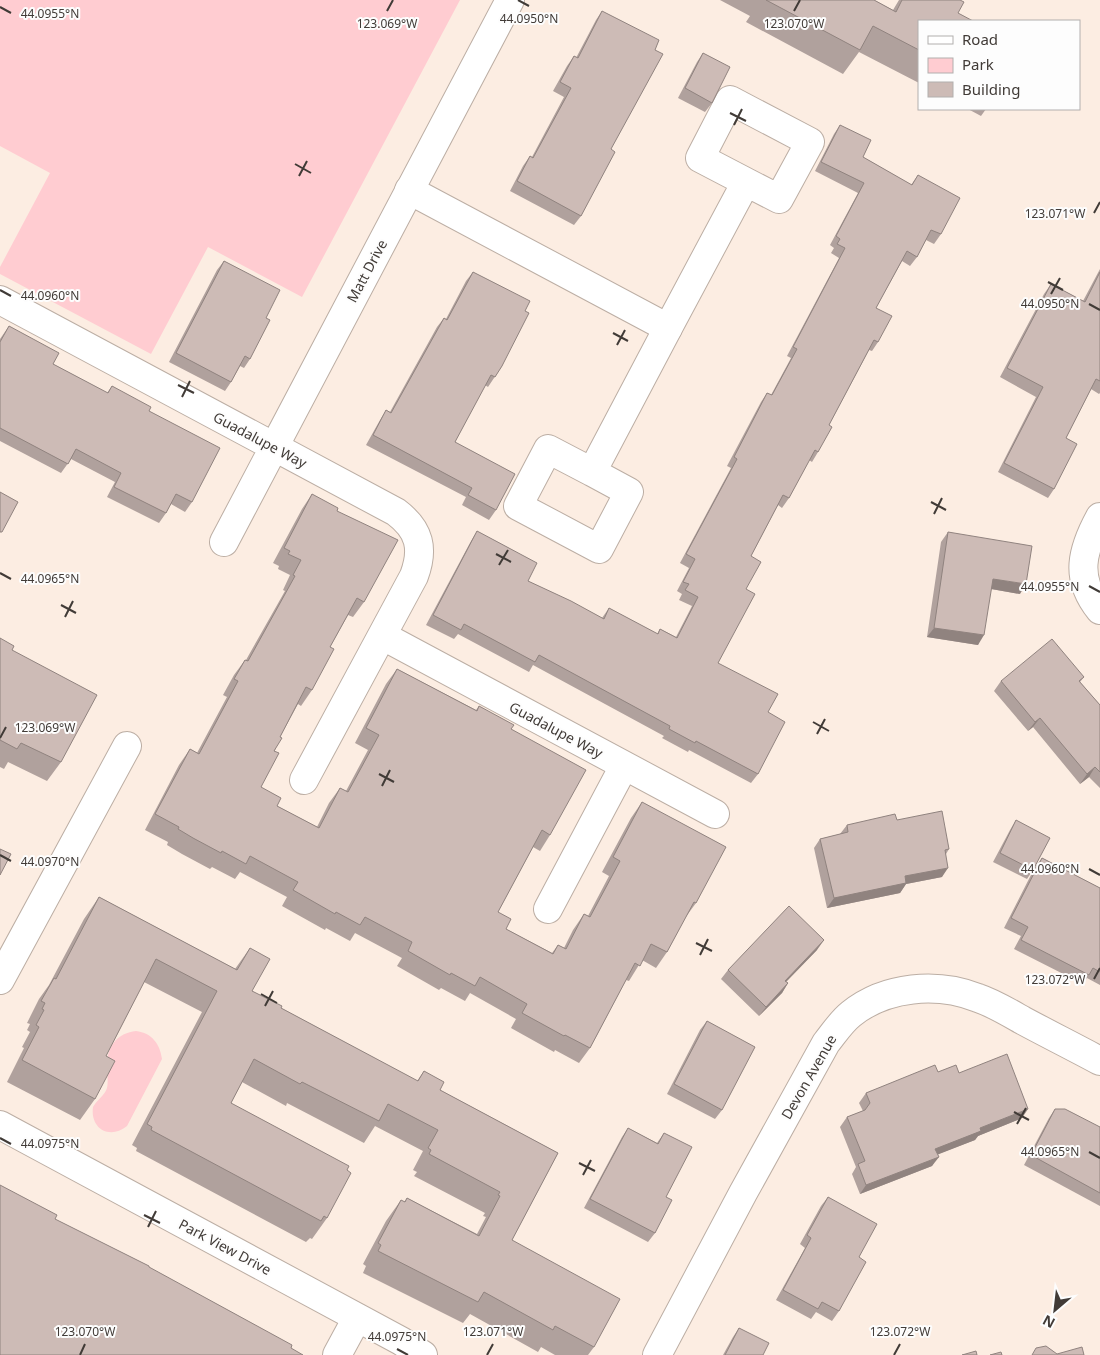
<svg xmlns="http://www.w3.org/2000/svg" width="1100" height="1355" font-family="'Noto Sans',sans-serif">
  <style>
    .green { fill: #ffccd1 }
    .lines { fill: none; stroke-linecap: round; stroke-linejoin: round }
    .street-casing { stroke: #bcaea4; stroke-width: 30 }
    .street { stroke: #fff; stroke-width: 28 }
    .wall { fill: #b0a19d }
    .shaded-wall { fill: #90837f }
    .building { fill: #cdbbb6; stroke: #90837f }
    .ticks { fill: none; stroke: #413b37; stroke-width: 2 }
    .labels { text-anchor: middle; stroke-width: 4; stroke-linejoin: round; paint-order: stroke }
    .street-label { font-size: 14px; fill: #413b37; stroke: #fdfdfd }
    .ticks-label { font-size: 12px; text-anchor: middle; fill: #413b37; stroke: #fdfdfd; stroke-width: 4; stroke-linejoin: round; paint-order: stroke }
  </style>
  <rect width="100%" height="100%" fill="#fcede2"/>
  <g class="green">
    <path d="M0,0H460L302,297L208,247L151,354L0,274V267L50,173L0,146Z"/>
    <path d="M136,1031C152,1033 160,1044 162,1059L127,1126C110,1140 90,1129 93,1107C97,1100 105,1095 107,1088C109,1080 106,1071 107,1063C108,1045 118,1033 136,1031Z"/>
  </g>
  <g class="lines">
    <defs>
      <g id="street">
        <path d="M409,190L668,328L592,472L548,449L518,506L599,549L629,492L592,472"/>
        <path d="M0,300L396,512C420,530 424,549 414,576L304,780"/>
        <path d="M668,328L746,182L779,199L810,142L730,100L700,158L746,182"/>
        <path d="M1100,517C1082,550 1074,578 1100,610"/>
        <path d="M224,542L510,0"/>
        <path d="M383,636L715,814"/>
        <path d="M548,909L624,766"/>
        <path d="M0,980L127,746"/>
        <path d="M0,1125L401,1341L423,1355"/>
        <path d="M337,1355L357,1318"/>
        <path d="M657,1355L743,1193L826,1043C834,1033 841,1022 851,1014C886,986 937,982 978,998C993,1003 1008,1012 1022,1020C1048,1034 1074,1047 1100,1061"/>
      </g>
    </defs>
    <use href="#street" class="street-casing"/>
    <use href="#street" class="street"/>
  </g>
  <g class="wall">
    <path d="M720,0H874L893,10L899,0H960L919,21V83L859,52L843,74L746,22L750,16Z"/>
    <path d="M602,11L611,149L581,216L574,225L510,191L523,166L530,156L532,157L564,97L553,91L567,66L574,56L576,58L596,20Z"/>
    <path d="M703,53L712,103L705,112L678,98L697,62Z"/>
    <path d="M968,109H986L981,116Z"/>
    <path d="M840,125L863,157L911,185L918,175L941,234L934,244L926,240L917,257L910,266L902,261L876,308L878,342L872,351L869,350L829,425L818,452L812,462L809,460L789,498L782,508L778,505L751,556L746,589L718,663L768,712L758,774L751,783L689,750L688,752L662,738L664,736L533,665L529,672L458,634L454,639L426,625L471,541L477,531L528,581L602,618L609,608L657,634L660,629L676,637L692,606L679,600L682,594L677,591L689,568L680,563L731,468L727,466L761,402L767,393L771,395L791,358L787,356L839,258L831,253L834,248L830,245L858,193L815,171L834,134Z"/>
    <path d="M224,261L266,318L250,359L244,368L240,366L231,382L225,391L169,362L217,270Z"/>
    <path d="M1100,269V393L1099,394L1091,389L1066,438L1054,489L1048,498L998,472L1036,397L1000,377L1044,294L1051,284L1083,301Z"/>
    <path d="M473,272L525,311L502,366L488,387L485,385L455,442L496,510L489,520L462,505L466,497L366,445L380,420L386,410L390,412L437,327L444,318L446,319L466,281Z"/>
    <path d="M9,326L53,364L107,393L112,386L149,411L192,502L185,512L171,504L166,513L159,523L107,497L115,482L71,459L61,473L0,441V339Z"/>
    <path d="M312,494L337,511L364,602L353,617L348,615L330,647L312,690L301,706L298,704L280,737L261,787L277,806L317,827L329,803L340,788L346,791L368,750L355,743L386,684L397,669L476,710L479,706L511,729L550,835L540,851L533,847L498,912L506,929L552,953L558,945L564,948L573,930L584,914L588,916L609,876L602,872L631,818L642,802L696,903L685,918L667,952L656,968L642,960L629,981L626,980L590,1048L579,1063L555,1050L554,1052L511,1028L516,1019L470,993L465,1001L441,988L439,990L397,966L402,958L355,933L350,941L326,928L325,930L282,906L287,897L240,872L235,879L212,867L210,869L182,854L167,845L168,842L145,830L179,765L190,749L197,753L227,697L223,695L234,675L245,660H246L285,591L283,590L290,575L278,569L279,566L273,563L302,509Z"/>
    <path d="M948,532L1020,594L991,589L978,645L927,637L941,542Z"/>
    <path d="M0,638L12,650L61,762L47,781L8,762L4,769L0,767Z"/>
    <path d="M1084,677L1080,682L1100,705V788L1089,777L1080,784L1033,727L1028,731L994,691L1001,681Z"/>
    <path d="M897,820L949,849L946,854L942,877L906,884L900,893L827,908L814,848L820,839L840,834L847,825Z"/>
    <path d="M1016,820L1033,870L1027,879L993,862L1010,830Z"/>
    <path d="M1042,858L1100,888V985L1087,978L1083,984L1014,949L1021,936L1004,928L1035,867Z"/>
    <path d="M99,897L235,969L250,948L252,991L281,1008L417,1081L424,1071L440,1090L558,1153L512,1240L594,1347L588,1355H555L541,1347L538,1352L470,1314L463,1323L363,1273L366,1266L363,1264L386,1221L401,1200L404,1202L407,1198L477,1234L486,1217L483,1216L485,1213L414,1176L417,1172L413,1170L423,1151L375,1126L364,1143L287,1103L286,1106L242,1082L231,1103L327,1218L312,1239L310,1238L306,1242L136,1151L137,1148L132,1145L202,1012L144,982L106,1056L95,1099L80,1120L7,1082L24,1048L22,1047L30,1032L27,1030L30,1024L27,1023L39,999L49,985L84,919Z"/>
    <path d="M817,950L786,982L788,983L782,993L759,1016L721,979L728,970Z"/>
    <path d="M707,1021L722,1110L715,1119L667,1094L700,1030Z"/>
    <path d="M938,1072L959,1073L1022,1118L978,1136L975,1140L938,1154L932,1166L860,1194L852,1174L856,1167L840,1127L847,1117L863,1111L859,1103L866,1093Z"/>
    <path d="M1055,1109L1100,1127V1206L1024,1165L1049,1118Z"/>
    <path d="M628,1128L657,1143L664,1133L666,1197L655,1233L648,1242L584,1208L622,1137Z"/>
    <path d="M828,1197L859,1257L839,1311L832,1321L816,1312L811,1319L776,1300L805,1248L800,1244L821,1206Z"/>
    <path d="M739,1328L763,1355H723L733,1337Z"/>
  </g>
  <g class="shaded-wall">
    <path d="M993,579L1026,584L1020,594L986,588Z"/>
    <path d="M934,628L984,635L978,645L927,637Z"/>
    <path d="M1040,718L1033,727L1028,731L1035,722Z"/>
    <path d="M1095,767L1089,777L1080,784L1087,774Z"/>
    <path d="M948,868L942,877L906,884L900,893L827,908L834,898L905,876Z"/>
    <path d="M824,940L817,950L778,990L785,981Z"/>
    <path d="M788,983L782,993L759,1016L766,1007Z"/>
    <path d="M1028,1109L1022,1118L978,1136L975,1140L929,1158L935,1149L980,1128Z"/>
    <path d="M939,1157L932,1166L860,1194L866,1185Z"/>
  </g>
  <g class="building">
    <path d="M766,0H874L896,12L902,0H960L964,2L958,13L973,21H919V50L873,26L860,50Z"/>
    <path d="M602,11L659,40L655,50L663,54L611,149L615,152L581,216L517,181L530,156L533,158L571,88L560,82L574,56L578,58Z"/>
    <path d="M703,53L730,67L712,103L685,88Z"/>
    <path d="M840,125L871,140L863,157L912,185L918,175L960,198L941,234L931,230L917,257L907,251L876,308L892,316L878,342L874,340L829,425L832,427L818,452L815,450L789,498L783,495L751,556L761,562L746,589L755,594L718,663L778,694L768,712L785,722L758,774L696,741L695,743L669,729L670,726L539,655L535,662L464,624L461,630L433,615L477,531L537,563L528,581L571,601L604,619L609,608L658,634L660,629L677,638L698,597L685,590L689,584L683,582L695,559L686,554L737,459L734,457L767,393L772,395L797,349L793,347L845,248L837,244L840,239L836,236L864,183L821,162Z"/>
    <path d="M224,261L280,290L266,318L270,320L250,359L245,356L231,382L176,353Z"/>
    <path d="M473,272L530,301L525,311L529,313L502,366L495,377L491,375L455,442L515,474L496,510L468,495L472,488L373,435L386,410L391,413L444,318L447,320Z"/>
    <path d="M1100,272V381L1096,379L1066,438L1077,444L1054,489L1004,463L1043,387L1007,368L1051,284L1085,302Z"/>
    <path d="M9,326L59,353L53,364L108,393L112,386L151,407L149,411L220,448L192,502L176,494L166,513L114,487L121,473L76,449L68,464L0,428V342Z"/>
    <path d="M0,492L18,502L2,532H0Z"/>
    <path d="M312,494L338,508L337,511L398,540L364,602L357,598L330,647L334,649L312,690L306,687L280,737L282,738L274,751L279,753L261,787L281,798L277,806L319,828L340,788L348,792L379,735L366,728L397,669L477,711L479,706L514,725L511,729L586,770L550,835L542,830L498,912L511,919L506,929L553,954L558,945L566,949L584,914L590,917L620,861L613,857L642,802L726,847L696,903L694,902L667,952L651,944L640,966L635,963L590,1048L565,1035L564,1036L522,1013L527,1004L480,977L475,986L451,973L450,975L408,951L412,942L365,917L360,925L336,912L335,914L293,890L298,882L250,856L246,864L222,851L221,853L193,838L178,829L179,827L155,814L190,749L199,754L238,681L234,679L245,660L248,661L295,576L293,575L301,560L288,554L290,551L284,548Z"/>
    <path d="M948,532L1032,546L1026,584L993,579L984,635L934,628Z"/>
    <path d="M0,638L14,646L12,650L97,695L61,762L21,743L17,749L0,740Z"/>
    <path d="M1052,639L1084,677L1079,681L1100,705V772L1095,767L1087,774L1040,718L1035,722L1001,681Z"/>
    <path d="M942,811L949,849L945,850L948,868L905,876L906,883L834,898L820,839L848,832L847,825L895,814L897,820Z"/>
    <path d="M1016,820L1050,838L1033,870L1000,853Z"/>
    <path d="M0,849L11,854L0,875Z"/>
    <path d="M1042,858L1100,888V972L1093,968L1089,975L1021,940L1028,927L1011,918Z"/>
    <path d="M99,897L237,970L250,948L270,959L252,991L282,1006L281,1008L418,1081L424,1071L444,1082L440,1090L558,1153L512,1240L620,1299L594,1347L555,1326L553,1330L484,1292L478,1302L378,1251L381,1245L378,1243L401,1200L405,1202L407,1198L479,1236L500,1196L498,1195L500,1192L429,1154L431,1150L428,1148L438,1130L388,1104L379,1121L302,1082L300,1084L254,1059L231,1103L349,1166L347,1170L351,1173L327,1218L324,1216L321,1221L151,1130L152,1127L147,1124L217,991L156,959L106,1056L115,1061L95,1099L22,1060L39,1027L36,1025L44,1010L42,1009L45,1003L41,1001L54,978L56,979Z"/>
    <path d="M789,906L824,940L785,981L788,983L766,1007L728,970Z"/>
    <path d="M707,1021L755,1047L722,1110L674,1084Z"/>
    <path d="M1007,1054L1028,1109L980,1128L981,1131L935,1149L939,1157L866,1185L858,1164L865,1161L847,1117L865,1110L870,1103L866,1093L935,1065L938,1072L956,1065L959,1073Z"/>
    <path d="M1055,1109H1065L1100,1127V1193L1031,1155Z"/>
    <path d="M628,1128L658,1144L664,1133L692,1147L666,1197L672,1200L655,1233L590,1199Z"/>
    <path d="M0,1185L57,1215L55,1219L149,1266V1267L292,1345L291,1348L303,1355H0Z"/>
    <path d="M828,1197L877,1224L859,1257L866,1262L839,1311L822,1302L818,1309L783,1290L811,1238L807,1235Z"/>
    <path d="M739,1328L769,1343L763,1355H725Z"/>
    <path d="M1046,1346L1057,1354L1082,1347L1084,1355H1032L1036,1348Z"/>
    <path d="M976,1351L977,1355H962Z"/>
    <path d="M1001,1352L1002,1355H990Z"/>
  </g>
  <path class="ticks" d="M518,0L529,6M0,7L11,13M387,11L393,0M794,11L800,0M730,113L746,121M734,125L742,109M295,164L311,173M299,176L307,161M1094,213L1100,202M1048,282L1063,290M0,290L11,296M1051,294L1060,278M1089,304L1100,310M613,333L628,341M617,345L625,330M178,385L194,393M182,397L190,381M931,502L946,510M934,514L942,498M496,554L511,562M499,565L508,550M0,573L11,579M1089,586L1100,592M61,605L76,613M65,617L73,601M813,722L829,731M817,734L825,719M0,738L6,727M379,774L394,782M382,786L390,770M0,855L11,861M1089,869L1100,875M696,943L712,951M700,955L708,939M1094,979L1100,968M261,994L277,1003M265,1006L273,991M1014,1112L1029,1120M1017,1124L1026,1108M0,1138L11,1144M1089,1152L1100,1158M579,1163L595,1171M583,1175L591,1160M144,1215L160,1223M148,1227L156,1211M397,1349L408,1355M80,1355L85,1344M487,1355L493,1344M894,1355L900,1344"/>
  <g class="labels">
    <g class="street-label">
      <text transform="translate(367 271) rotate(-62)" y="5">Matt Drive</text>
      <text transform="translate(260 440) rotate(28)" y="5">Guadalupe Way</text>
      <text transform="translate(556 730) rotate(28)" y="5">Guadalupe Way</text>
      <text transform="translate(809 1077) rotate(-60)" y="5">Devon Avenue</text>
      <text transform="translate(225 1247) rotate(28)" y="5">Park View Drive</text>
    </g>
  </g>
  <g class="ticks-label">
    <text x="50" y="18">44.0955°N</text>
    <text x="529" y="23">44.0950°N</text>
    <text x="387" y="28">123.069°W</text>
    <text x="794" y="28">123.070°W</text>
    <text x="1055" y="218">123.071°W</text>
    <text x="50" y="300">44.0960°N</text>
    <text x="1050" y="308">44.0950°N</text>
    <text x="50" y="583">44.0965°N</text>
    <text x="1050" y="591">44.0955°N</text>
    <text x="45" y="732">123.069°W</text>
    <text x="50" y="866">44.0970°N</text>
    <text x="1050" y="873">44.0960°N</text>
    <text x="1055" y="984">123.072°W</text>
    <text x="50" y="1148">44.0975°N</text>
    <text x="1050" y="1156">44.0965°N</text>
    <text x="85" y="1336">123.070°W</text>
    <text x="493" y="1336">123.071°W</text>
    <text x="900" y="1336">123.072°W</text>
    <text x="397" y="1341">44.0975°N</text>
  </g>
  <rect x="918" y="20" width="162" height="90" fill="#fdfdfd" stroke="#b2afae"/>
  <rect x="928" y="36" width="25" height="8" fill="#ffffff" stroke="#b2afae"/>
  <text x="962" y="45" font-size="15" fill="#413b37">Road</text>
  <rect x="928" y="58" width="25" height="15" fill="#ffccd1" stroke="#b2afae"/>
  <text x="962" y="70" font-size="15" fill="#413b37">Park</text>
  <rect x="928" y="82" width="25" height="15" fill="#cdbbb6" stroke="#b2afae"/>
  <text x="962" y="95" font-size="15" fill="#413b37">Building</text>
  <g transform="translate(1055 1310) rotate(208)" stroke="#fdfdfd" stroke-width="4" paint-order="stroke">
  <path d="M0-4L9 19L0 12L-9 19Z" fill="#413b37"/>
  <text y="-8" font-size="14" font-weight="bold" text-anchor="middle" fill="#413b37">N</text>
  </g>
</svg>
